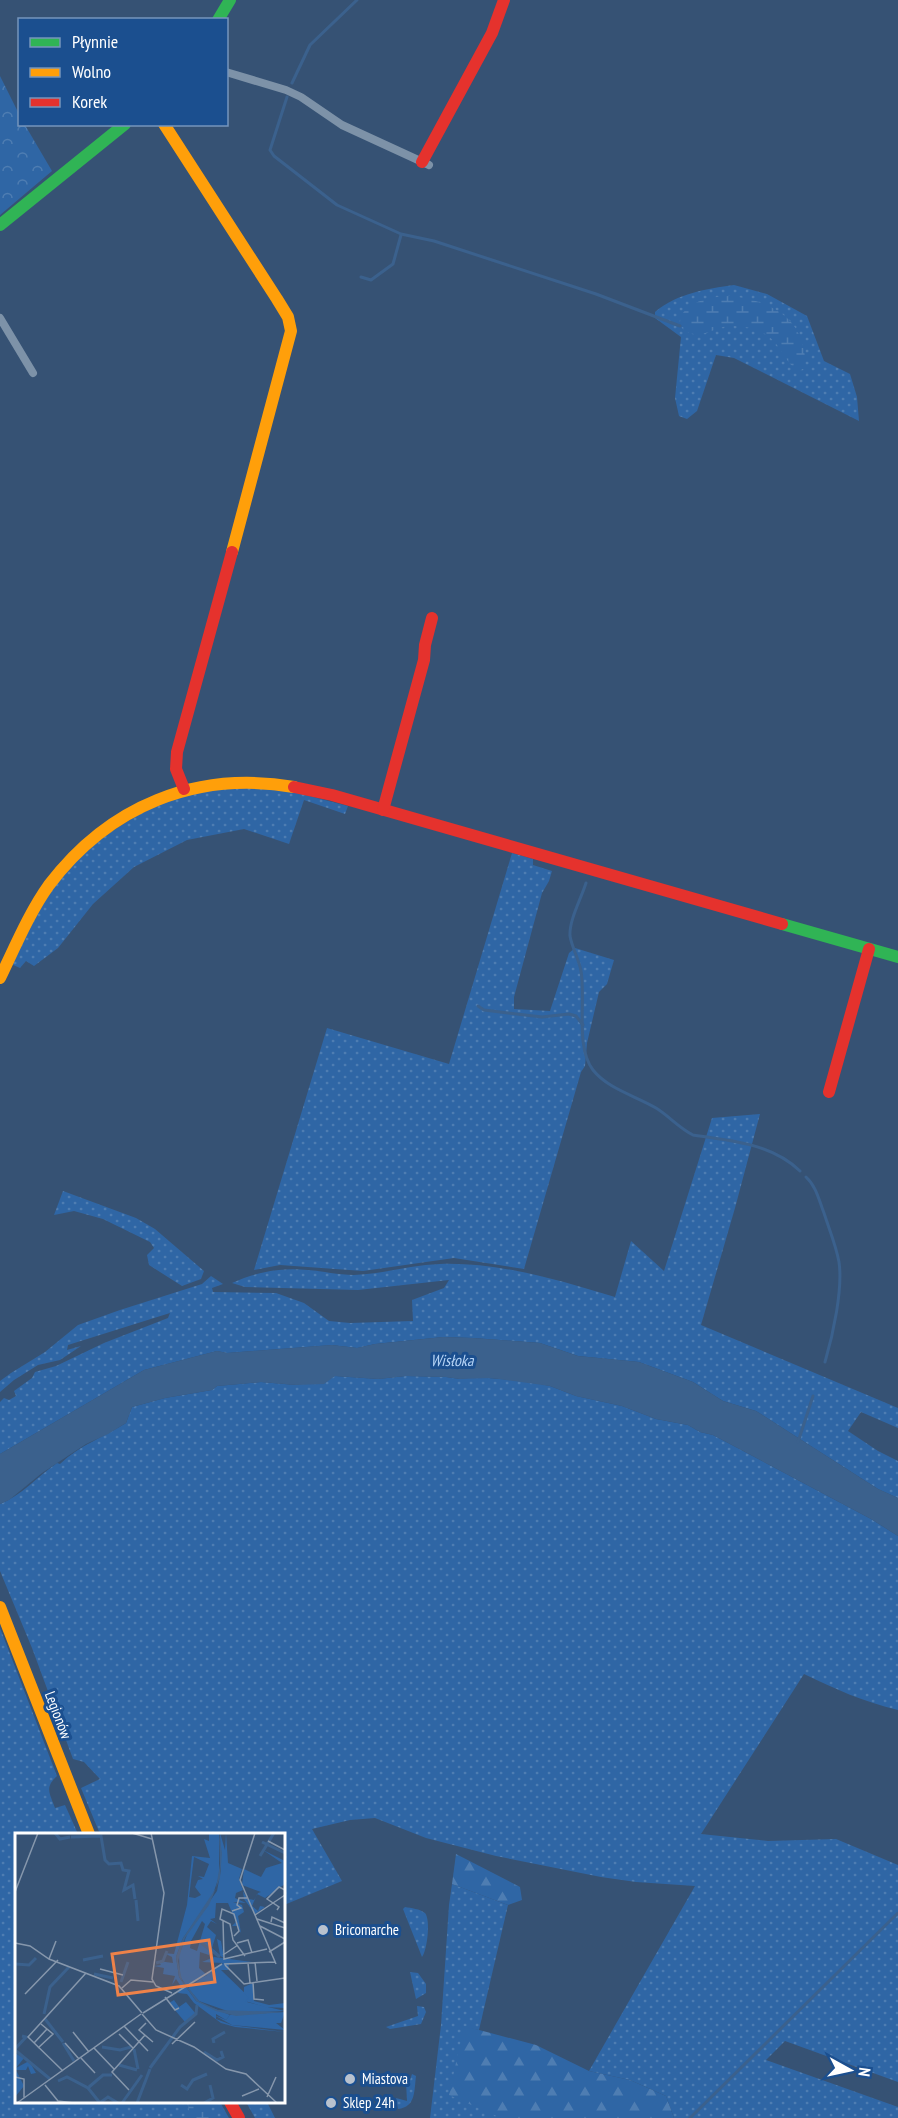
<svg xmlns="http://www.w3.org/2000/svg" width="898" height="2118" font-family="'PT Sans Narrow',sans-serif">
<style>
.grass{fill:url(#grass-dots)}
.forest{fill:url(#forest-firs)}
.wetland{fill:url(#wetland-marsh)}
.park{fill:url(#park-crowns)}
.water{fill:#3b618d}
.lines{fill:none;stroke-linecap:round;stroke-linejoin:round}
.stream{stroke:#3b618d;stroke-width:3}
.street{stroke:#7d92a8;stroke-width:8}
.fast{stroke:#30b455;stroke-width:12}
.slow{stroke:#ff9f0a;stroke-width:12}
.jam{stroke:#e5322d;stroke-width:12}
.poi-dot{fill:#b9c2ce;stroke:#1b4f8f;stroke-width:2}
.labels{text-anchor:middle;stroke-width:6;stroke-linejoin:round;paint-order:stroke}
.street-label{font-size:15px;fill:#fff;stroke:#1b4f8f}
.poi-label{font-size:15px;fill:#fff;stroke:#1b4f8f;text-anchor:start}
.water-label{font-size:16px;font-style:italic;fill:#b5d3f5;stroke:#1b4f8f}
.inset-river{fill:none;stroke:#3b618d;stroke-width:3}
.inset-road{fill:none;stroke:#8697ac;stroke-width:1.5}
.view{fill:#ee8249;fill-opacity:0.15;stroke:#ee8249;stroke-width:3}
.inset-edge{fill:none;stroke:#fff;stroke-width:3}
</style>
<defs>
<pattern id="grass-dots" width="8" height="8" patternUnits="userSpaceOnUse" patternTransform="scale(1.5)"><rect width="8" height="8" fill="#2f66a5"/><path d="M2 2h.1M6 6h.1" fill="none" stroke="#4e7db2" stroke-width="1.8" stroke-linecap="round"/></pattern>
<pattern id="forest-firs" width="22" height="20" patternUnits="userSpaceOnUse" patternTransform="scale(1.5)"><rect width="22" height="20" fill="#2f66a5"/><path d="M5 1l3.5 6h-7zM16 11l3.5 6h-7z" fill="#4e7db2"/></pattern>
<pattern id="wetland-marsh" width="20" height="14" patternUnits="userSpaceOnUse" patternTransform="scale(1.5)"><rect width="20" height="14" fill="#2f66a5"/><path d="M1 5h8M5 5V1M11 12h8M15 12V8" fill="none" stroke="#4e7db2"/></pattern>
<pattern id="park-crowns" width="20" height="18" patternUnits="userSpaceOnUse" patternTransform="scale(1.5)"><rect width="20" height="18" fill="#2f66a5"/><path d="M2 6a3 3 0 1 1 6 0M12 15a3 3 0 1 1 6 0" fill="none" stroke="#4e7db2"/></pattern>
</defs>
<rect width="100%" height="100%" fill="#365274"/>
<g class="grass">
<path d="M734 285 767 294 807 316 824 361 850 374 857 397 859 421 734 358 716 355 697 411 687 419 679 416 675 398 681 337 655 318V312C678 293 706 289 734 285Z"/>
<path d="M235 786 286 790 348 806 345 814 304 800 289 844 244 829 187 840 134 867 93 904 58 948 34 966 26 961 20 968 11 964C23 940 35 915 51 892 83 845 136 810 190 793 204 789 220 788 235 786Z"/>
<polygon points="512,853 533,859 533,865 552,871 549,881 542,893 514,997 514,1009 550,1011 569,953 575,948 614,960 607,984 599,992 587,1043 585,1066 581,1072 524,1269 454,1258 363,1271 280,1265 254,1270 327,1028 449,1064"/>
<path d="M760 1114 735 1208 701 1325 898 1408V1428L861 1412 848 1431 878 1451 898 1461V1498L878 1489 756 1411 723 1401 693 1382 639 1362 578 1356 540 1343 473 1338 443 1337 375 1344 357 1348 332 1345 227 1353 217 1351 144 1370 0 1454V1402L4 1398 9 1400 16 1396 14 1391 32 1378 35 1372 56 1366 104 1343 168 1318 170 1313 68 1345 67 1350 81 1346 60 1360 38 1365 14 1380 0 1392V1381L11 1373 45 1352 78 1325 120 1310 202 1284 211 1276 223 1284 212 1288 213 1292 276 1293 304 1303 329 1321 350 1323 413 1321 412 1300 444 1288 449 1280 358 1290 245 1287 232 1283C257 1272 281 1267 308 1270 323 1271 338 1275 354 1275 383 1274 411 1265 440 1264 499 1262 559 1280 615 1297L631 1241 664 1271 712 1118Z"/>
<polygon points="63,1191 136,1218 155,1229 204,1271 201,1279 182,1286 149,1265 147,1255 154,1248 150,1242 103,1219 74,1211 54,1215"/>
<path d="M335 1376 378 1379 406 1376 446 1377 460 1379 475 1377 525 1381 550 1386 576 1396 622 1406 656 1419 688 1425 700 1432 713 1435 871 1519 898 1536V1710C864 1702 835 1689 804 1674L701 1834 768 1841 836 1839 898 1865V2082L785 2041 766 2060 898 2107V2118H674L666 2096 630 2080 589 2071 695 1886 636 1882 601 1877 496 1856 426 1838 375 1818 350 1820 312 1829 342 1881 284 1905V1834H100L81 1788 100 1779 84 1762 73 1759 32 1648 0 1571V1504C21 1496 38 1476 57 1463L60 1464C80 1445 104 1437 126 1423L132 1407 165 1398 212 1390 217 1386 261 1382 296 1385Z"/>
<path d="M0 1628 57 1776C44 1788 50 1793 55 1808L65 1805 78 1834H16V2102H220L229 2118H0Z"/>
<polygon points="452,1884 508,1905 479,2030 464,2027 501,2118 430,2118 441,2025 449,1905"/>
<path d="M405 1907C411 1908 420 1909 425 1913 431 1920 427 1951 422 1957L403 1909Z"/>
<polygon points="410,1972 418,1973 426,1984 426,1993 416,1999"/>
<polygon points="417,2006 424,2007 426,2012 421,2024 390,2029 386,2027 418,2016"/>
<path d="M412 2074 416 2076C414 2091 416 2107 398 2109L396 2098 407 2101 406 2082 410 2080Z"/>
<polygon points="246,2102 267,2102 275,2118 255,2118"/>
</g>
<g class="forest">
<polygon points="456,1854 520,1887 522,1900 508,1905 452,1884"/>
<polygon points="464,2026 536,2045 589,2071 630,2080 666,2096 674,2118 501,2118 449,2095"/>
</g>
<g class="wetland">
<path d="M733 296C764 301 795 312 803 346 805 355 806 362 804 370L798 371C778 356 782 337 751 328 742 326 732 325 723 327 707 332 694 341 680 326 678 301 714 296 733 296Z"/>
<polygon points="187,2102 207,2102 216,2118 191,2118"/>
</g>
<polygon class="park" points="0,76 19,114 20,124 25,125 52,171 0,215"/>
<polygon class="water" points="443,1337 473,1338 540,1343 578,1356 639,1362 693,1382 723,1401 756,1411 878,1489 898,1498 898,1536 871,1519 713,1435 700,1432 688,1425 656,1419 622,1406 576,1396 550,1386 491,1378 460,1379 446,1377 406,1376 378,1379 335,1376 324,1384 296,1385 261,1382 217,1386 212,1390 165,1398 132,1407 126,1423 108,1434 86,1444 42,1473 9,1500 0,1504 0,1454 144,1370 217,1351 227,1353 332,1345 357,1348 375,1344"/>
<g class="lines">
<g class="stream">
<polyline points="292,83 310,45 357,0"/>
<polyline points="287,97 270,150 274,156 337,205 401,234 434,241 596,294 680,326"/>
<polyline points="361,277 371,280 393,264 401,235"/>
<path d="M586 883C581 899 569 920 570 936 572 948 579 959 581 971 586 1000 575 1047 593 1070 608 1089 636 1096 656 1108 669 1116 679 1128 693 1135 731 1141 771 1143 800 1171"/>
<polyline points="478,1006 484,1010 542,1017 569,1014 576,1016 583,1025"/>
<path d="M806 1177C816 1186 819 1200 824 1213 829 1229 836 1245 839 1262 843 1289 833 1335 825 1362"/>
<polyline points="798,1442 813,1396"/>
<polyline points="690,2118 898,1913"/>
</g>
<g class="street">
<polyline points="226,72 286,90 301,97 342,125 429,165"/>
<polyline points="0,318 33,373"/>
</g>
<g class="fast">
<polyline points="218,20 230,0"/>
<polyline points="0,225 125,124"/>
<polyline points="782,924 898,957"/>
</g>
<g class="slow">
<polyline points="164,124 277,299 288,317 291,331 232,552"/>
<path d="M0 978C15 947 29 913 49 885 109 806 196 770 294 787"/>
<polyline points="0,1607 89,1834"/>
</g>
<g class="jam">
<polyline points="422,162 492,33 504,0"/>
<polyline points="294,787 332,795 782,924"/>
<polyline points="184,789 176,769 177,752 232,552"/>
<polyline points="383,810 424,660 425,645 432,618"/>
<polyline points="829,1092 869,949"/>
<polyline points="230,2102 239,2118"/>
</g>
</g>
<g class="poi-dot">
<circle cx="323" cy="1930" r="6"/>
<circle cx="350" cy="2079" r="6"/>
<circle cx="331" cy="2103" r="6"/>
</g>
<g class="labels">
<g class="street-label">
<text transform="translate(58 1715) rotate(69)" y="5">Legionów</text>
</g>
<g class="poi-label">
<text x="335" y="1935">Bricomarche</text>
<text x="362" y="2084">Miastova</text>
<text x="343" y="2108">Sklep 24h</text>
</g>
<g class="water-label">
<text x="452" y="1366">Wisłoka</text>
</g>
</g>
<g transform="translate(15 1833)">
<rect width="270" height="270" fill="#365274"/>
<path d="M194 0H204V43L197 64 168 105 161 124 164 144 181 168 215 182 211 187 201 181V186L217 192 270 199 220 194 206 190 179 170 172 161 163 160 165 152 161 146 157 152 160 143 148 141 149 135 139 133 146 132 143 128 158 130 157 124 149 120 159 121 172 72 177 23 195 25 189 6 194 8ZM179 24 194 31 189 44 183 43 188 46 183 47 180 54 186 62 180 65 174 64ZM205 0 210 17 211 0 213 30 227 36 224 46 228 57 221 60 220 65 231 70 218 69 227 72 229 79 223 83 226 100 222 93H217L221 89 213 70H201L200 85 195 86 202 91 196 88 192 94 201 102 197 115 205 122 202 106 206 108 209 125 196 118 194 122 185 119 184 135 192 142 172 154 165 143 164 122 173 99 202 58 206 37ZM187 88 190 91 182 118 175 115 176 108ZM248 17 270 28V51L250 65 242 61 237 73 243 78 245 73 250 74 240 81 229 66 228 58 235 70 234 66 239 67 243 60 246 59 227 52 229 36 246 44 251 35 267 30ZM199 124 237 129 214 131 213 137H206L235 165 232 169 270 178 218 180 184 168 173 155 208 130 187 129ZM159 167 164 174 171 169 181 181 170 189 154 170Z" fill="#2f66a5" fill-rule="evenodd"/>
<path d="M270 179 266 190H261L270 197 217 192 199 182 211 187 215 182ZM0 220 9 225 1 235 14 228 21 240 16 241 13 233 11 237H1L9 253 0 264Z" fill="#2f66a5"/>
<path d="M238 150 239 168 254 172 270 170V175L250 174 230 168 234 165 229 160V154Z" fill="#2f66a5"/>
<path d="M204 0 207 20 205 45 194 72 170 105 163 128 167 147 184 168 202 177 270 179 221 183 201 178 181 168 164 144 161 124 168 105 201 55 205 31Z" fill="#3b618d"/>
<path class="inset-river" d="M40 0 45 6 55 4M56 4 86 3 90 27 94 31 106 30 108 37 114 38 109 57 118 52 120 66M247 9 270 20M245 23 259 0M121 67 123 88M185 109 205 124M68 127 88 123M141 130 148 128 152 118M0 131 14 132 21 125M79 141 98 145M106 149 113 129M29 181 35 154 54 134M30 186 48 209M48 210 59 228M199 210 198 206 210 199M87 214 105 217 116 214M0 216 11 204 7 203M119 216 123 236M0 217 35 246M189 219 202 227 208 224 206 218M104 232 122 237M135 235 165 194 181 181 182 172M43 248 52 244 73 255 85 270M166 252 172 256 178 247 192 241M74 254 88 242H97M86 269 93 264 103 270M107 270 127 242M122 270 135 236M189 270 198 265 195 252"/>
<path class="inset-road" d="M117 0 137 6M136 0 149 60 137 146 141 153 157 160M240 0 225 47 261 131M253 8 270 17M0 59 23 0M262 77 264 74 252 66 264 54 270 57M217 78 226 75 222 72 224 65H232M240 82 270 62M242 86 270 95M208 87 209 126 252 116M256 89 257 84 270 90M245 93 270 106M219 103 224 98 219 81 207 76 205 86 215 91 218 107 230 123M0 110 15 113 34 126 104 153 127 180M222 110 233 107 237 120M254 119 270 109M208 122 223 112M34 126 41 108M240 129 242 148M233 130 235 150M209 131 260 129M210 132 229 151 270 145M85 136 108 142M238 149 239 166 249 167M107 155 116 147 138 149M10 161 43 127M150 164 160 177 164 175M128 180 207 131M127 181 141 197 179 214 211 236 231 241 262 270M131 190 124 197 138 209M109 193 133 218M58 199 74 219M104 201 118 215M19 210 32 196M50 210 64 226M157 211 180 189M23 215 38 201 26 191M79 215 99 236M66 225 80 240M48 238 13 204 71 140M0 244 9 246V266M30 252 43 268 59 270M114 257 97 239 130 202M227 263 244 256M252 264 261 244M2 270 126 181"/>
<path class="view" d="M194 107 200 149 103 162 97 121Z"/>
<rect width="270" height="270" class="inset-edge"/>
</g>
<rect x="18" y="18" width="210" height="108" fill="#1b4f8f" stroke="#7695bc" stroke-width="1.5"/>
<rect x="30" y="38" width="30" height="9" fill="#30b455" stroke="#7695bc" stroke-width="1.5"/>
<text x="72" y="48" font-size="18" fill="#ffffff">Płynnie</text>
<rect x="30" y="68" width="30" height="9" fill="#ff9f0a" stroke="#7695bc" stroke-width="1.5"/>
<text x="72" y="78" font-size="18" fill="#ffffff">Wolno</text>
<rect x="30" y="98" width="30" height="9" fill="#e5322d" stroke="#7695bc" stroke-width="1.5"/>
<text x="72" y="108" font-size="18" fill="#ffffff">Korek</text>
<g transform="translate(850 2070) rotate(98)" stroke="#1b4f8f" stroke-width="4.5" paint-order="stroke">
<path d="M0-4.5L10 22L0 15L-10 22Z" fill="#ffffff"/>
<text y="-9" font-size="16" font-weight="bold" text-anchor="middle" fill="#ffffff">N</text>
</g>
</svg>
